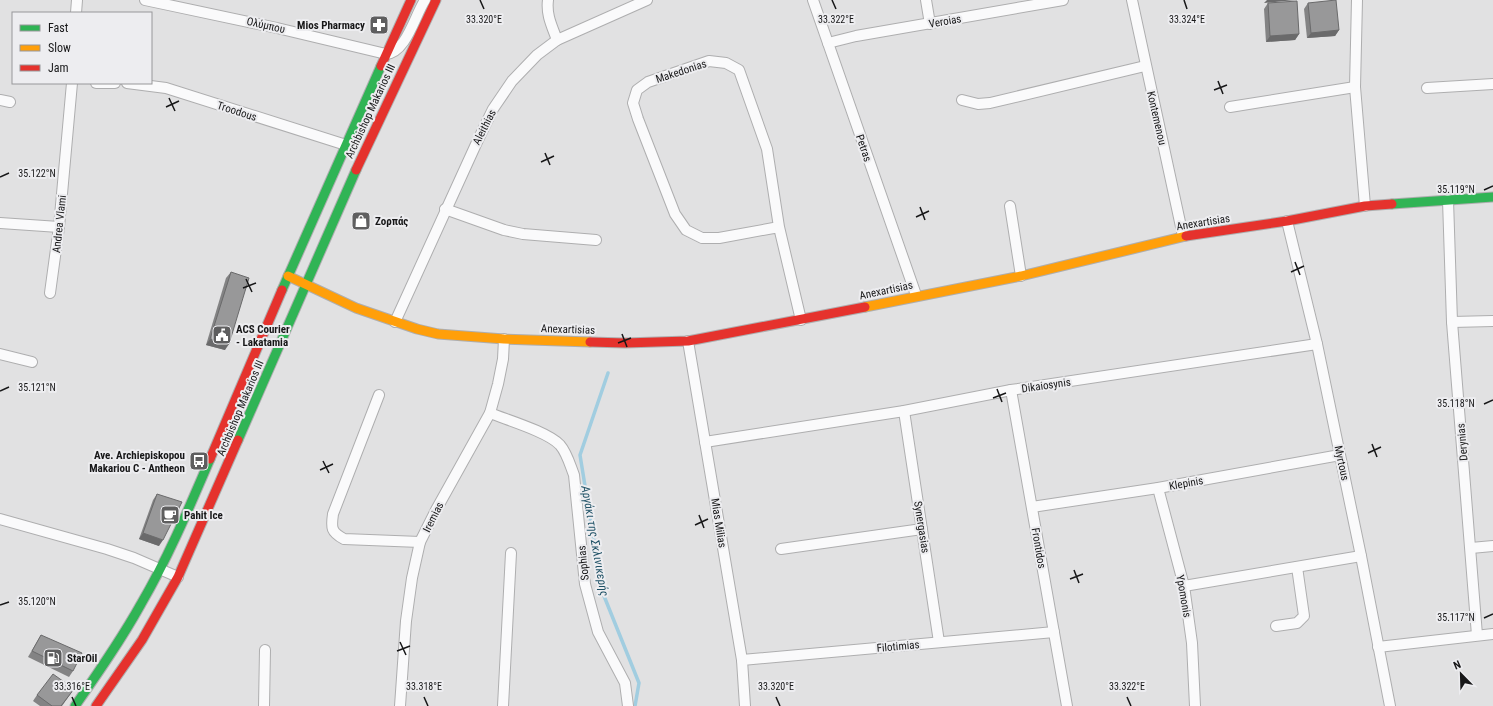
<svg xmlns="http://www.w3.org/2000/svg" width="1493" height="706" font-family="'Roboto Condensed',sans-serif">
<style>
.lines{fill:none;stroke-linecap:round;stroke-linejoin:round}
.stream{stroke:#a1cde0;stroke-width:3.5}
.street-casing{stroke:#aeaeaf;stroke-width:12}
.fast-casing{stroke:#aeaeaf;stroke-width:11}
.slow-casing{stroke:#aeaeaf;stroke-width:11}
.jam-casing{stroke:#aeaeaf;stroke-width:11}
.street{stroke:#fafafb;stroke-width:10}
.fast{stroke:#30b455;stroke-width:9}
.slow{stroke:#ff9f0a;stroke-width:9}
.jam{stroke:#e5322d;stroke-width:9}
.wall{fill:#838384}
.shaded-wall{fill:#6a6a6b}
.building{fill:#989899;stroke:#6a6a6b}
.ticks{fill:none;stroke:#171718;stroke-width:1.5}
.labels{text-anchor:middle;stroke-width:4;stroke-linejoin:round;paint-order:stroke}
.street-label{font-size:11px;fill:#171718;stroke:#ededf0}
.poi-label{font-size:11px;font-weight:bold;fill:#171718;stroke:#ededf0;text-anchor:start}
.water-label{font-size:12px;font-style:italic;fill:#1f5165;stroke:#ededf0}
.ticks-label{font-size:10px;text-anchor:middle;fill:#171718;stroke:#ededf0;stroke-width:4;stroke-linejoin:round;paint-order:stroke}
</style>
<rect width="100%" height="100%" fill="#e1e1e2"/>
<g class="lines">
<polyline class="stream" points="608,373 580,455 602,591 639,683 635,706"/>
<defs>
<g id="street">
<path d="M145 0 277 28 386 54C406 53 415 15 425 0"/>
<path d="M548 0C546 15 552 26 557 40"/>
<polyline points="813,0 916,295"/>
<polyline points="926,0 930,24"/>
<polyline points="1132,0 1183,236"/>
<polyline points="1357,0 1355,87 1365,206"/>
<polyline points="76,13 77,0"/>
<polyline points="828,43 856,36 1063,0"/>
<polyline points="96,83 115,83"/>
<polyline points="127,83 166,88 346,145"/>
<polyline points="1427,88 1493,84"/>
<polyline points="0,100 10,102"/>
<polyline points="962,100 978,104 990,103 1145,66"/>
<polyline points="1230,107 1355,87"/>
<polyline points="1448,200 1452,322 1477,635"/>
<polyline points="1010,206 1021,276"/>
<polyline points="445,209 504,230 523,234 596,240"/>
<polyline points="1287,221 1317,344 1361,556 1390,706"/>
<polyline points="0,223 59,227"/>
<polyline points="779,227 719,238 702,238 686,230 675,214 638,119 633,103 637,90 648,82 709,61 726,63 739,70 767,149 779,227 801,320"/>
<polyline points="50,293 59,227 72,83"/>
<polyline points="395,322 477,142 493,109 512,81 537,55 557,40 647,0"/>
<polyline points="1452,322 1493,321"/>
<polyline points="688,341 742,660 745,706"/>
<polyline points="0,354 32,362"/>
<polyline points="1011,390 1067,706"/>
<path d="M379 395 333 514C331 528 331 532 344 539L420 542"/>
<polyline points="904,411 939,642"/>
<path d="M490 413C507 420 548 432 560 445 567 453 570 465 574 475L585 584 598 632 625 683 628 706"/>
<polyline points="705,442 904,411 1011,390 1317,344"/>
<polyline points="1158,488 1184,586 1192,643 1195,706"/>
<polyline points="1032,507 1158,488 1340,455"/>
<polyline points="0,519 107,549 134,558 178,577"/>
<polyline points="1471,548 1493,546"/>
<polyline points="781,549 922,529"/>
<polyline points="1184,586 1361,556"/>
<polyline points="1276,626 1297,623 1304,616 1297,567"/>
<polyline points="1378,647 1493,634"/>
<polyline points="742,660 1054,632"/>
<polyline points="264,706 265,650"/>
<polyline points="400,706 406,621 412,578 420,542 436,510 490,413 498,384 503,359 504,339"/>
<polyline points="503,706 511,553"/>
</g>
<g id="fast">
<polyline points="1392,204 1493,197"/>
<polyline points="282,290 381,66"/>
<polyline points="238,440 356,170"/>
<path d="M75 706C98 673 121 640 141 604 168 558 189 508 210 459"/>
</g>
<g id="slow">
<polyline points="288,276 356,308 417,329 438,334 504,339 590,342"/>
<polyline points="865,307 1021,276 1186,236"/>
</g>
<g id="jam">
<polyline points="381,66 411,0"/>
<polyline points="356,170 436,0"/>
<polyline points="1186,236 1287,221 1365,206 1392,204"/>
<polyline points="590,342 625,343 688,341 865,307"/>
<polyline points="210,459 282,290"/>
<polyline points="96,706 142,640 178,577 238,440"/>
</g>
</defs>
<use href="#street" class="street-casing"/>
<use href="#fast" class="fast-casing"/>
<use href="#slow" class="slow-casing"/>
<use href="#jam" class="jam-casing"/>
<use href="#street" class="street"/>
<use href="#fast" class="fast"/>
<use href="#slow" class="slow"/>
<use href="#jam" class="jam"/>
</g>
<g class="wall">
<polygon points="1268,3 1299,34 1295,40 1266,42 1264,9"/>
<polygon points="1308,3 1339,30 1335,36 1307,38 1304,9"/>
<polygon points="231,272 225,350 206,345 226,278"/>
<polygon points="157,494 159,546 139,539 153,500"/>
<polygon points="41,635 73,671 69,677 28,657"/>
<polygon points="74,689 62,706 40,706 33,701 37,695"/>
</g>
<g class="shaded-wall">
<polygon points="1267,0 1295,0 1264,3"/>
<polygon points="1339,30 1335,36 1307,38 1311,33"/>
<polygon points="1299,34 1295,40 1266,42 1270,36"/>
<polygon points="210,339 229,344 225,350 206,345"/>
<polygon points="143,533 163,540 159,546 139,539"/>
</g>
<g class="building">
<polygon points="1336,0 1339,30 1311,33 1308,3"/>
<polygon points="1297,1 1299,34 1270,36 1268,3"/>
<polygon points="231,272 249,278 229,344 210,339"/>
<polygon points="157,494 182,502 163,540 143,533"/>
<polygon points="41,635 82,653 73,671 32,651"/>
<polygon points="53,674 74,689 61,706 52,706 37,695"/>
</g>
<path class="ticks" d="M480 0 484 9M832 0 836 9M1184 0 1187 9M1218 81 1223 94M1214 90 1227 85M169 98 175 111M166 107 179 101M545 153 550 165M541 162 554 156M0 177 9 173M1484 190 1493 186M920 207 925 220M916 217 929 211M1295 262 1300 275M1291 272 1304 266M246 279 252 292M243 288 256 283M622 334 627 347M618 343 631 338M997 389 1002 402M0 391 9 387M993 398 1006 393M1484 404 1493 400M1372 444 1377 457M1368 453 1381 447M323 461 329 473M320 470 333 464M699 515 704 528M695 525 708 519M1074 570 1079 583M1070 579 1083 574M0 605 9 602M1484 618 1493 614M400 642 406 655M397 651 410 646M72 697 76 706M424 697 428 706M776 697 780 706M1127 697 1131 706"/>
<defs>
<symbol id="pharmacy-square" viewBox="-11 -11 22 22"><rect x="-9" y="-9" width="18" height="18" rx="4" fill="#5e5e5f" stroke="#ededf0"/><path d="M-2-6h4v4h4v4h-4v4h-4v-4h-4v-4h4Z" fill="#fff"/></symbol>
<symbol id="shop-square" viewBox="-11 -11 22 22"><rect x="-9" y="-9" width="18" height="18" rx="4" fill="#5e5e5f" stroke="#ededf0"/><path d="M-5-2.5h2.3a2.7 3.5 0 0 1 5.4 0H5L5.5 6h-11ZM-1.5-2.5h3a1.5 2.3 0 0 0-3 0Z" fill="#fff"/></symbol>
<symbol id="civic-square" viewBox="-11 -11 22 22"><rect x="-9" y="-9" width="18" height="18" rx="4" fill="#5e5e5f" stroke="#ededf0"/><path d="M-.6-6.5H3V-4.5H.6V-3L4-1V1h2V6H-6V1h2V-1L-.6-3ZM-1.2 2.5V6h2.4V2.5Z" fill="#fff"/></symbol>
<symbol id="bus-square" viewBox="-11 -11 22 22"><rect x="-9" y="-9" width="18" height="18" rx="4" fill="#5e5e5f" stroke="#ededf0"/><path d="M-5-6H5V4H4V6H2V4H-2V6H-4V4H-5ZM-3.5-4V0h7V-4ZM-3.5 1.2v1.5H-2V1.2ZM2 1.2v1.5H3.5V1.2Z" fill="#fff"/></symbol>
<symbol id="cafe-square" viewBox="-11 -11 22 22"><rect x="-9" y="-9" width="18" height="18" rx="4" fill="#5e5e5f" stroke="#ededf0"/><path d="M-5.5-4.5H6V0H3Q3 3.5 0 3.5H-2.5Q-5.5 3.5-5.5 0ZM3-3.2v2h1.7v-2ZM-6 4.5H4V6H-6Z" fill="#fff"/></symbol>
<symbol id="fuel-square" viewBox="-11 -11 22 22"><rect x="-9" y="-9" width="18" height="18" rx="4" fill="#5e5e5f" stroke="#ededf0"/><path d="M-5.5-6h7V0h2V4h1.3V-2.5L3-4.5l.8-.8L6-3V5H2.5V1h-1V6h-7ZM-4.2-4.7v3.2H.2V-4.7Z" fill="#fff"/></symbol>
</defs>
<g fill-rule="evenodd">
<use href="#pharmacy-square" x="368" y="14" width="22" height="22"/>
<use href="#shop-square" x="350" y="210" width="22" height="22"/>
<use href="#civic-square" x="211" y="324" width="22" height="22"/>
<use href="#bus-square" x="188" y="450" width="22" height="22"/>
<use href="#cafe-square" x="159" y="504" width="22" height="22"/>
<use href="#fuel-square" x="42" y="647" width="22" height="22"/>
</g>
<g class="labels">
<g class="street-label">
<text transform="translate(945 21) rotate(-10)" y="4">Veroias</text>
<text transform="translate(266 25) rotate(13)" y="4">Ολύμπου</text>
<text transform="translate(681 71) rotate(-18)" y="4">Makedonias</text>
<text transform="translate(237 111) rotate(18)" y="4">Troodous</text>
<text transform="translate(370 111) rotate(-65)" y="4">Archbishop Makarios III</text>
<text transform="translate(1157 118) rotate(77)" y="4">Kontemenou</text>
<text transform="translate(484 127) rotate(-63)" y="4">Aleithias</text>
<text transform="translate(864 148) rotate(71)" y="4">Petras</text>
<text transform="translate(1203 222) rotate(-9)" y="4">Anexartisias</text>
<text transform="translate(59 224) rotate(-84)" y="4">Andrea Vlami</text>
<text transform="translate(886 290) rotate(-12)" y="4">Anexartisias</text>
<text transform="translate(568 329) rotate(2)" y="4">Anexartisias</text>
<text transform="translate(1046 385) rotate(-8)" y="4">Dikaiosynis</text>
<text transform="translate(240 408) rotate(-67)" y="4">Archbishop Makarios III</text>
<text transform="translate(1462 442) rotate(-95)" y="4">Derynias</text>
<text transform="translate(1342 463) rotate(78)" y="4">Myrtous</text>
<text transform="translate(1186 483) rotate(-10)" y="4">Klepinis</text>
<text transform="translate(433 517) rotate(-63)" y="4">Iremias</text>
<text transform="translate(719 523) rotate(81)" y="4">Mias Milias</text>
<text transform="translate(922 527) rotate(81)" y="4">Synergasias</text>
<text transform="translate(1039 548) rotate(80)" y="4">Frontidos</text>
<text transform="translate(583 563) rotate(-96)" y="4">Sophias</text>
<text transform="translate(1184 596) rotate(80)" y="4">Ypomonis</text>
<text transform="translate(898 646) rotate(-5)" y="4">Filotimias</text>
</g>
<g class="poi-label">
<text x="365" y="29" text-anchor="end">Mios Pharmacy</text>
<text x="375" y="225">Ζορπάς</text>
<text x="236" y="333">ACS Courier<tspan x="236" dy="13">- Lakatamia</tspan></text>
<text x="185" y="459" text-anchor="end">Ave. Archiepiskopou<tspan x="185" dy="13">Makariou C - Antheon</tspan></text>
<text x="184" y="519">Pahit Ice</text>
<text x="67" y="662">StarOil</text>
</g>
<g class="water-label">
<text transform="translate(595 541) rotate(80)" y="4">Αργάκι της Σκλινικερής</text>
</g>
</g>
<g class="ticks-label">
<text x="484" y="23">33.320°E</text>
<text x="836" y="23">33.322°E</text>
<text x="1187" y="23">33.324°E</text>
<text x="37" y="177">35.122°N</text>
<text x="1456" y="193">35.119°N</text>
<text x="37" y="391">35.121°N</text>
<text x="1456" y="407">35.118°N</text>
<text x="37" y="605">35.120°N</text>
<text x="1456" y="621">35.117°N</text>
<text x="72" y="690">33.316°E</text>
<text x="424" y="690">33.318°E</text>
<text x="776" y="690">33.320°E</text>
<text x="1127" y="690">33.322°E</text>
</g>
<rect x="12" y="12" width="140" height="72" fill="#ededf0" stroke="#97979a"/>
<rect x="20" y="25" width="20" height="6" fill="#30b455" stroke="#97979a"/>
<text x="48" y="32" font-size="12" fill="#171718">Fast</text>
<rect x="20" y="45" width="20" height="6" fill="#ff9f0a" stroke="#97979a"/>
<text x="48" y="52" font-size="12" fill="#171718">Slow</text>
<rect x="20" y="65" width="20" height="6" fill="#e5322d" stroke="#97979a"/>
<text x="48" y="72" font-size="12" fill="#171718">Jam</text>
<g transform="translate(1461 674) rotate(337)" stroke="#ededf0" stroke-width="3" paint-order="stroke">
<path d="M0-3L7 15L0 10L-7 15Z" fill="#171718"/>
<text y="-6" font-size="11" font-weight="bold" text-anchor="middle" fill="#171718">N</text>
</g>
</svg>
